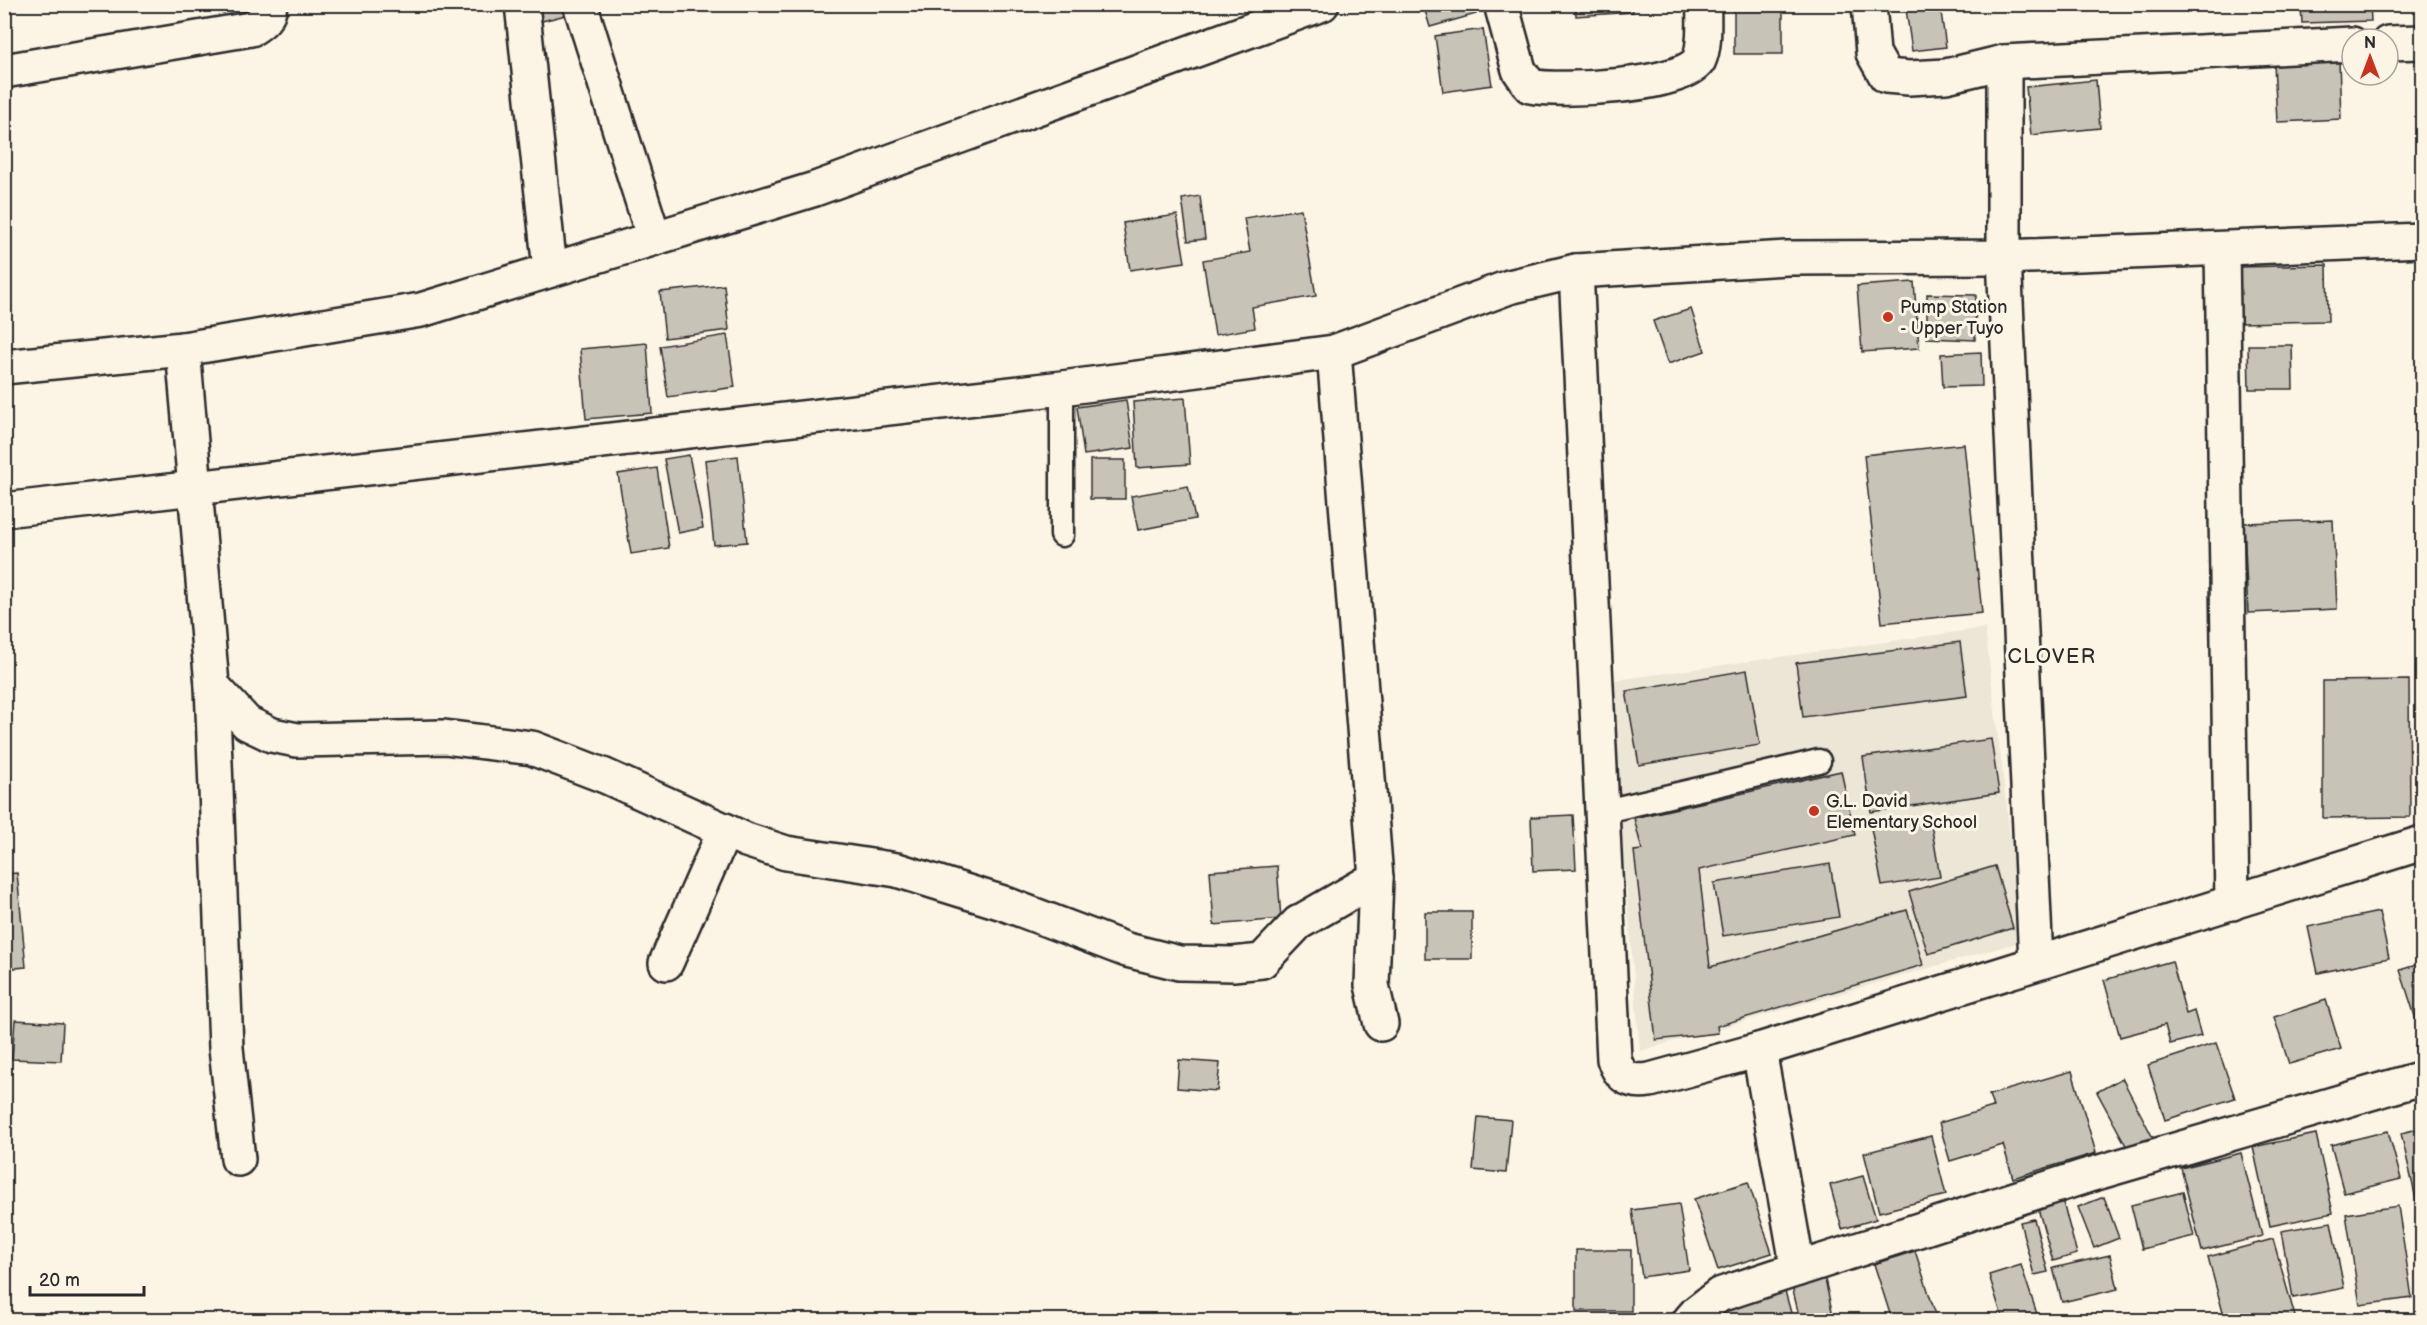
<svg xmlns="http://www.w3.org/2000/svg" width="2427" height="1325" font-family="'Balsamiq Sans',sans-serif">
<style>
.built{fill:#ece6d7}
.building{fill:#c8c3b7;stroke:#2b2b2b;stroke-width:1.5}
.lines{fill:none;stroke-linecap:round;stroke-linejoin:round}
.lane-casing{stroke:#2b2b2b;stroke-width:27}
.street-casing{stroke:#2b2b2b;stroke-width:38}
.secondary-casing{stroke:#2b2b2b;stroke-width:38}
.lane{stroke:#fcf5e5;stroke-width:22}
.street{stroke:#fcf5e5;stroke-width:33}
.secondary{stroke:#fcf5e5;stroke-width:33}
.poi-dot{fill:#c8321e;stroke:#fcf5e5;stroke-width:2}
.labels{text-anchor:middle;stroke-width:6;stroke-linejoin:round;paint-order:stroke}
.poi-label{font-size:18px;fill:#2b2b2b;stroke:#fcf5e5;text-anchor:start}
.neighbourhood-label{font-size:20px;letter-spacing:1.5px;fill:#2b2b2b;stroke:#fcf5e5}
</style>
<rect width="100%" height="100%" fill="#fcf5e5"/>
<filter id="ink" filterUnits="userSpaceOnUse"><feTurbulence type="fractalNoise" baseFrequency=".0167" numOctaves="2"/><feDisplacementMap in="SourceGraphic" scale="12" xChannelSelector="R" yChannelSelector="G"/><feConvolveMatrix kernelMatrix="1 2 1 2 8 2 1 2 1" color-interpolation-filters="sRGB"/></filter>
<g filter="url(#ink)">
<polygon class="built" points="1985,628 2023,941 1640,1051 1609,681"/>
<g class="building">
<polygon points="533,4 567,4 570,14 538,22"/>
<polygon points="1423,4 1473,4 1476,14 1430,27"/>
<polygon points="1575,4 1632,4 1633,12 1576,16"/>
<rect x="1734" y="4" width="49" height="50"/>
<polygon points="2301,4 2370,4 2371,21 2302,23"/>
<polygon points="1940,5 1946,47 1912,51 1906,9"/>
<polygon points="1483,29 1492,85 1443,92 1435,36"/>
<polygon points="2339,60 2341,119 2277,122 2274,63"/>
<polygon points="2096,80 2100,128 2031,135 2026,87"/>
<polygon points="1200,196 1205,239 1188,241 1182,199"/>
<polygon points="1301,209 1316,296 1252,307 1255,328 1215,335 1203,260 1250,252 1244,218"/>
<polygon points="1177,215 1185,262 1130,270 1123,223"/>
<polygon points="2327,265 2328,321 2240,323 2239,267"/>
<polygon points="1914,282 1919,348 1862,352 1857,286"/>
<polygon points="724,285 729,330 665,338 660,292"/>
<polygon points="1927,294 1976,295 1975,340 1927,338"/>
<polygon points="1691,309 1705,351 1668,364 1653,321"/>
<polygon points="727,335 735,387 668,397 660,346"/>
<polygon points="647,343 652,413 586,419 580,349"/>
<polygon points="2248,345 2292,345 2293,389 2249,389"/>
<polygon points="1981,352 1982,386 1943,387 1941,354"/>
<polygon points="1185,398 1190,464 1137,468 1133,402"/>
<polygon points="1126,400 1133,448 1084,455 1077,407"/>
<polygon points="1964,444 1982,613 1882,623 1864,455"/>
<polygon points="689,455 703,528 678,533 664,459"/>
<polygon points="738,456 747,542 714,545 705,460"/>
<rect x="1090" y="460" width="35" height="39"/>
<polygon points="657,468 669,548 631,554 618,474"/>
<polygon points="1188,486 1195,519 1138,530 1131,496"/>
<polygon points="2333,520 2337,609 2248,613 2244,523"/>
<polygon points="1960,642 1967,696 1803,717 1796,663"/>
<polygon points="1747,670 1760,745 1639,765 1626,691"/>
<polygon points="2409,680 2410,817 2323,818 2323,681"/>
<polygon points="1991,739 1999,793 1871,812 1863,757"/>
<polygon points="1841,771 1855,835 1699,870 1710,967 1907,910 1923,965 1717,1026 1718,1033 1656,1040 1634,851 1642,850 1634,818"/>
<polygon points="1573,815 1576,869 1533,871 1531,817"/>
<polygon points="1930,818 1940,877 1882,886 1871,828"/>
<polygon points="1830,864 1839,917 1723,936 1714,883"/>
<polygon points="1277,866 1281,919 1214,925 1210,871"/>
<polygon points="1995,866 2013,928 1928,954 1909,892"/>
<polygon points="17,873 26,967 4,969 4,874"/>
<rect x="1425" y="912" width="47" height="47"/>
<polygon points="2379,912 2389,958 2318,973 2308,927"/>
<polygon points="2172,961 2186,1014 2194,1011 2201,1036 2170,1044 2165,1025 2120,1037 2104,980"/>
<polygon points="2422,963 2422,1038 2400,970"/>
<polygon points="2326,1000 2341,1049 2289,1064 2274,1017"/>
<polygon points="15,1020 63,1023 61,1061 12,1059"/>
<polygon points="2216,1043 2235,1098 2165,1120 2148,1065"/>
<polygon points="1179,1060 1220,1063 1217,1091 1177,1088"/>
<polygon points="2072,1071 2096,1153 2013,1178 2003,1145 1950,1161 1939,1123 1993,1107 1989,1095"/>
<polygon points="2122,1078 2153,1138 2129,1151 2097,1092"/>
<polygon points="1478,1117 1511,1120 1506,1173 1473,1170"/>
<polygon points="2422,1128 2422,1207 2418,1208 2401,1133"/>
<polygon points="2388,1131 2401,1179 2344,1193 2331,1145"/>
<polygon points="2316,1134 2333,1213 2270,1226 2253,1147"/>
<polygon points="1931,1136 1946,1195 1879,1212 1864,1153"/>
<polygon points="2241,1153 2262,1236 2202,1251 2181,1168"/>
<polygon points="1863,1176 1876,1219 1842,1229 1830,1185"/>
<polygon points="1748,1182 1772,1253 1718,1270 1694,1199"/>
<polygon points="2183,1192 2194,1236 2142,1249 2131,1205"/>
<polygon points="2104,1197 2119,1238 2094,1248 2078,1207"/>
<polygon points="2062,1199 2077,1254 2053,1261 2037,1205"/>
<polygon points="1679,1204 1689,1270 1642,1277 1632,1210"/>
<polygon points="2398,1206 2412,1298 2360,1305 2346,1214"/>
<polygon points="2034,1219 2048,1272 2034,1275 2020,1222"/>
<polygon points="2331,1222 2344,1288 2293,1298 2281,1231"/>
<polygon points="2273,1239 2296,1320 2225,1320 2208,1257"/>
<rect x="1576" y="1250" width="55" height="61"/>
<polygon points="1915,1251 1936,1315 1918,1320 1892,1320 1874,1264"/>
<polygon points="2110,1255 2118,1289 2062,1302 2053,1268"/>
<polygon points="2021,1265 2037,1314 2015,1320 2003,1320 1989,1275"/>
<polygon points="1824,1275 1834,1320 1800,1320 1791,1282"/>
<polygon points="1783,1284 1793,1320 1724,1320 1719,1302"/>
</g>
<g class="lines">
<defs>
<g id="lane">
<polyline points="1062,535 1062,388"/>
<polyline points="1601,812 1819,761"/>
</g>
<g id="street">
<polyline points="522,4 550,270"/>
<polyline points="580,4 654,238"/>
<path d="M1501 4 1519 70 1530 86C1557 92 1685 87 1699 60 1706 44 1703 21 1704 4"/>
<polyline points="1869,4 1873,53 1886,76 1909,78 1946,76 2004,62 2352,44"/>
<polyline points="2388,43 2422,42"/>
<polyline points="2004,62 2004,257 2036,962"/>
<path d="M4 71 251 29C261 23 269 17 270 4"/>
<polyline points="2222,250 2232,903"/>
<path d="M1576 271 1614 1059C1620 1078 1630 1083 1650 1080L1759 1050 2422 843"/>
<polyline points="183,349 212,685 226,1048 238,1159"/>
<polyline points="1334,352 1376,878 1372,985 1381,1024"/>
<polyline points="4,510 1062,388 1334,352 1509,287 1576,271 1787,258 2004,257 2422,240"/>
<polyline points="212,685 247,723 272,735 297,740 444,737 532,748 605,776 746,840 786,853 897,870 1003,903 1127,950 1179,963 1233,964 1262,961 1298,923 1376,878"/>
<polyline points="666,963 725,830"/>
<polyline points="1759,1050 1798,1269"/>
<polyline points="1690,1320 1697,1312 1719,1295 1798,1269 2086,1176 2422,1078"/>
</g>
<polyline id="secondary" points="4,367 183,349 421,310 815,189 1322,4"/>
</defs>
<use href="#lane" class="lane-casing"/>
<use href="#street" class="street-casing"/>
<use href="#secondary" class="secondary-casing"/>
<use href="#lane" class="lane"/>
<use href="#street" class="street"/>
<use href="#secondary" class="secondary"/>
</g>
</g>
<g class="poi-dot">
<circle cx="1888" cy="317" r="6"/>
<circle cx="1814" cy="811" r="6"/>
</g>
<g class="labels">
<g class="poi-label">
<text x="1900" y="313">Pump Station<tspan x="1900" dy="21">- Upper Tuyo</tspan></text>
<text x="1826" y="807">G.L. David<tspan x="1826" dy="21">Elementary School</tspan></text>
</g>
<g class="neighbourhood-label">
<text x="2052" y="663">CLOVER</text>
</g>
</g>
<rect width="2427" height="1325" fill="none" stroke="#fcf5e5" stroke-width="24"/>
<rect x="12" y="12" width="2403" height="1301" fill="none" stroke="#2b2b2b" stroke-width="2" filter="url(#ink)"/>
<g transform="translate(2370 57)"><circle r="28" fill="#fcf5e5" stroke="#a8a49b" stroke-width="1.5"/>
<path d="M0-4.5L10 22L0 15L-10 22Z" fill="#c8321e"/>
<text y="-9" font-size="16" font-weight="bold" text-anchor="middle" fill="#2b2b2b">N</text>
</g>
<path d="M30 1286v9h114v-9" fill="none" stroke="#2b2b2b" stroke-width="3"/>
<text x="39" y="1286" font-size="18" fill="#2b2b2b" stroke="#fcf5e5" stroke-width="4.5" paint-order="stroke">20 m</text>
</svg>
